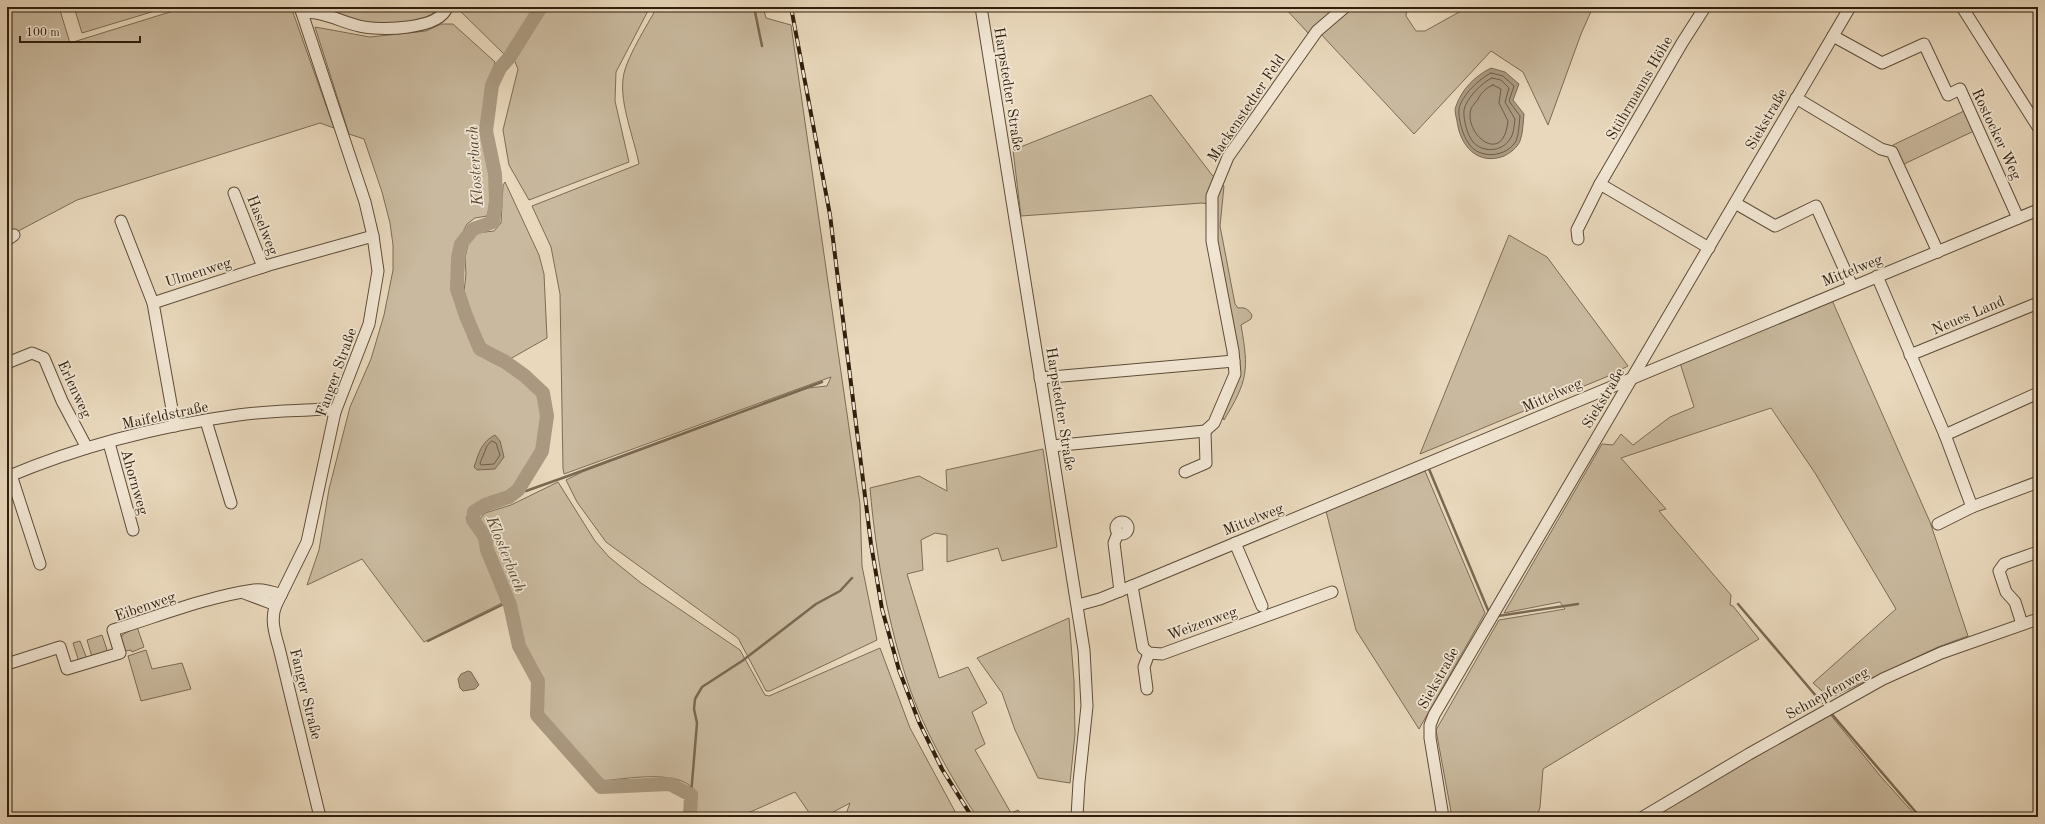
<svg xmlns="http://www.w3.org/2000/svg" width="2045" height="824" font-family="'Old Standard TT',serif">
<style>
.green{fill:#c9b99e;stroke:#7c6c56}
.water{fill:#aa9980;stroke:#796852}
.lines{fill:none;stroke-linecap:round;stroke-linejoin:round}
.shore{stroke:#6c5c46;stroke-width:1}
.stream{stroke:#796852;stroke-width:2.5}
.river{stroke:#aa9980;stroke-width:14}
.minor-casing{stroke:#5e4d39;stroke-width:13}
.minor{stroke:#f1e6d3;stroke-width:11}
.rail-casing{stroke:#2f1f0d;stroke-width:4}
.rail{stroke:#f1e6d3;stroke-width:2.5;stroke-dasharray:8;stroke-linecap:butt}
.labels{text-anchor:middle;stroke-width:3.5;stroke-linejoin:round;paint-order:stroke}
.street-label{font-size:15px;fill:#2f1f0d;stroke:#f1e6d3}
.water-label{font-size:16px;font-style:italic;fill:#5a4a35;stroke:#f1e6d3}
</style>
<rect width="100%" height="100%" fill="#e9d8bc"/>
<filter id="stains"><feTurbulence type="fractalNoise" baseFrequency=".005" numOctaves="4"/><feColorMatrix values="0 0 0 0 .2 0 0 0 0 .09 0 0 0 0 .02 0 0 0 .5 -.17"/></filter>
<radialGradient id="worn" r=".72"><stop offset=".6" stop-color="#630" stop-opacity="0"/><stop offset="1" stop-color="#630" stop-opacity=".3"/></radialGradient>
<g class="green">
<polygon points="7,7 59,7 70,43 186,7 291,7 334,128 320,123 77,200 7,237"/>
<polygon points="74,7 168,7 82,33"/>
<polygon points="309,7 442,7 429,20 371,25 310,9"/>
<polygon points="456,7 538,7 506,56"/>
<polygon points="544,7 650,7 616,72 615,101 629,162 529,200 509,165 503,130 518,69 513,57"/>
<path d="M657 7H763L766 18 791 25 860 504 862 566 877 640 770 691H766L738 638 606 542 577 502 566 480 582 472 808 388 827 386 831 377 564 474 563 469 560 294 551 247 532 206 639 164C634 138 620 105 623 79 625 59 647 26 657 7Z"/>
<polygon points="1284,7 1341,7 1309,34"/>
<polygon points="1348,7 1407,7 1406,16 1416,31 1425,31 1461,11 1459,7 1593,7 1581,34 1548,125 1523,72 1491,51 1414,134 1319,32"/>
<path d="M441 24H453L495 62C488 90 480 120 484 149 485 157 488 163 490 170 492 185 491 202 487 216L475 218 467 224 455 247 453 256 455 272 452 285 455 295 479 353C487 362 499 365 510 371 522 377 532 386 540 396 547 406 543 443 538 453 531 467 520 485 507 494 491 505 477 499 466 518L479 539 502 603 424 642 362 559 307 585 319 550 329 489 350 407 371 359 384 315 393 270V245L390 223 382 192 364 139 349 134 315 27 370 37 426 31Z"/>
<path d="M1151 95 1212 175 1224 186 1220 226 1235 304 1238 308C1245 307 1248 309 1252 315L1251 319 1241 325C1249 371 1248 380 1224 420L1221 413 1237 376 1220 274 1213 205 1202 203 1021 216 1013 150Z"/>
<polygon points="1966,110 1976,130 1902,165 1893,145"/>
<polygon points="505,182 539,255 544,274 547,338 510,359 485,344 472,317 464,292 466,274 465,258 468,244 476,233 494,231 501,223 503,185"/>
<polygon points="1509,235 1547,257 1628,366 1606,377 1420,454"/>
<polygon points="1831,298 1930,522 1968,636 1938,647 1830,698 1813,683 1896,609 1815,473 1771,408 1621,458 1666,509 1659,511 1731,595 1730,605 1733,606 1759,639 1543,769 1540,807 1537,817 1452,817 1436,730 1499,620 1565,609 1560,602 1504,613 1602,444 1613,445 1621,434 1633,445 1670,417 1694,407 1680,363"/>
<path d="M1043 449 1057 547 1002 561 998 548 947 562V535L935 533 921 540 923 570 907 574 939 678 968 667 987 703 972 712 985 744 975 750 1011 813 1018 810 1025 817H977C954 782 932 744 916 705 890 639 876 558 870 488L919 476 947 491 946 470Z"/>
<polygon points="1425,471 1485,613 1419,729 1356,630 1326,511"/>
<path d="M558 482 595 541 609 557 641 583 740 650 765 695 769 696 880 648 910 728 958 817H842L846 814 850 803 824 817H812L795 792 739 817H695C696 811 697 794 693 789 678 769 624 779 602 781L539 713 541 681 522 643 514 606 479 520 485 513 511 505Z"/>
<polygon points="1069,618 1074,681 1075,734 1070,783 1038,778 1015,730 1002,693 977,658"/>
<polygon points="137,627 144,647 132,652 131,650 125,651 121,640 122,635"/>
<polygon points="102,635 108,653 92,657 87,640"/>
<polygon points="80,641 87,659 79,662 73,643"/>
<polygon points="146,650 152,669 182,663 191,689 141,701 128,656"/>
<polygon points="1829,713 1882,778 1917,817 1657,817 1652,814"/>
</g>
<g class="water">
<path d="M1491 68 1505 72 1519 84 1513 100 1524 114C1523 123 1523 133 1520 141 1517 148 1510 153 1504 156 1478 166 1460 146 1457 121 1456 116 1454 110 1456 106 1462 89 1475 76 1491 68Z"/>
<path d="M495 435 500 441 504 457 495 469 477 470 474 467C479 453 481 442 495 435Z"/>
<polygon points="468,671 471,672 479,685 475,689 463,691 460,688 458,679 461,674"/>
</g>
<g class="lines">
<g class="shore">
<path d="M1491 73 1503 76 1514 86 1509 101 1520 116C1519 124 1519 134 1516 141 1507 157 1480 160 1469 144 1463 136 1458 119 1459 109 1461 96 1480 78 1491 73Z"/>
<path d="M1492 78 1501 80 1509 88 1505 102 1515 119C1514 125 1514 134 1510 139 1502 152 1483 153 1473 142 1467 135 1463 118 1464 110 1466 99 1482 82 1492 78Z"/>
<path d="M1493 85 1501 89 1499 103 1508 121C1503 168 1463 133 1471 109 1472 106 1476 102 1478 99 1481 93 1487 87 1493 85Z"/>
<polygon points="492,441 496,443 500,455 494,464 481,465 480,463 487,446"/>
</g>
<g class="stream">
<polyline points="754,7 762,46"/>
<polyline points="1429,469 1488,610"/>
<polyline points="518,490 526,491 568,476 822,382"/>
<polyline points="1738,604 1822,703"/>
<polyline points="1498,616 1578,604"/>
<polyline points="428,641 508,602"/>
<polyline points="1830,712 1920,817"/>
<polyline points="691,795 697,723 694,709 695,699 702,687 742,661 816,604 840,591 852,578"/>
</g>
<polyline class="river" points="541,7 509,58 500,68 492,85 486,131 495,174 496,201 493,222 473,229 461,244 458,258 457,289 466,316 480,349 504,361 525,376 543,393 547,416 542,451 518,490 509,497 485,505 474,512 473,520 485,537 487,550 510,605 519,646 538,681 537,715 601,787 670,784 691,795 690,817"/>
<defs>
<g id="minor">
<path d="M300 7 365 202 373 236 378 271 369 324 335 412 307 542 276 605C270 619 275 634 279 648L320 817"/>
<polyline points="981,7 1084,650 1087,706 1079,782 1077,817"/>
<polyline points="1705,7 1682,43 1600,184 1709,248"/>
<polyline points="1962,7 2038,127"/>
<path d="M302 13C321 10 341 22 359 26 379 31 440 30 447 7"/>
<polyline points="1833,36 1882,63 1924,44 1948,95 1960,89 2018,218"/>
<polyline points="1796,98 1881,149 1892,152 1938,252"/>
<polyline points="234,193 263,267"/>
<polyline points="1735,203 1775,226 1816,206 1852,286"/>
<polyline points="121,221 153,303"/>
<polyline points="1578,239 1577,230 1600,184"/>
<polyline points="7,240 14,235"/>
<polyline points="1877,276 1945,435 1972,507"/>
<polyline points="1910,355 2038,303"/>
<polyline points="7,363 32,353 44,358 62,401 87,448"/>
<polyline points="1040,378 1234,361"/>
<polyline points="206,421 231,503"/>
<polyline points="175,426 153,303 269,265 373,236"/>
<polyline points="1945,435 2038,393"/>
<polyline points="109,443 133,530"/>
<polyline points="1052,446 1205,431 1214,423 1235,374 1233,351 1212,241 1212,196 1228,157 1317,31 1345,7"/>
<polyline points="1185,472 1206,463 1205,431"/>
<polyline points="11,475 40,564"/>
<path d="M7 477C80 446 159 426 238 415 266 411 296 411 325 409L335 412"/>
<circle cx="1122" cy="528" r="6"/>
<polyline points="1938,524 1972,507 2038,482"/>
<polyline points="1118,533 1114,543 1120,591"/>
<polyline points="1235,543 1262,606"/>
<polyline points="1132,586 1143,648 1149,653 1162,654 1332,592"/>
<polyline points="244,593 276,605"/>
<polyline points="1078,605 1100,599 1132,586 2038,210"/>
<polyline points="2022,624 2015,602 2006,592 1999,571 2004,564 2038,552"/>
<path d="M7 664 60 647 67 669 120 653 113 630C159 616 206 597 254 590 263 589 273 592 281 595"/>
<polyline points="1147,689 1144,667 1149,653"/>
<polyline points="1443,817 1430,738 1430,725 1434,715 1850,7"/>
<polyline points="1643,817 1749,754 1883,679 1941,653 2038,619"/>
</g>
</defs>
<use href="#minor" class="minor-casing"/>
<use href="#minor" class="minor"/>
<defs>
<polyline id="rail" points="791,7 830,215 871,544 882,609 899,670 919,722 942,769 972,817"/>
</defs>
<use href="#rail" class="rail-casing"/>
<use href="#rail" class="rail"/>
</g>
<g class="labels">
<g class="street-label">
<text transform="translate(1639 88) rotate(-60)" y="5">Stührmanns Höhe</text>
<text transform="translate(1009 89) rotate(81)" y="5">Harpstedter Straße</text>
<text transform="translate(1246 108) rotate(-56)" y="5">Mackenstedter Feld</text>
<text transform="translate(1766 119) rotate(-60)" y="5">Siekstraße</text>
<text transform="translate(1997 134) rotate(65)" y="5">Rostocker Weg</text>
<text transform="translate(263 225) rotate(69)" y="5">Haselweg</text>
<text transform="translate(1852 270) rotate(-22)" y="5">Mittelweg</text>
<text transform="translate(198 272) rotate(-18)" y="5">Ulmenweg</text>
<text transform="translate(1968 315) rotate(-23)" y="5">Neues Land</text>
<text transform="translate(336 372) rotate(-70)" y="5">Fanger Straße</text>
<text transform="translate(75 389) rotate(65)" y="5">Erlenweg</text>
<text transform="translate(1552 395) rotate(-24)" y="5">Mittelweg</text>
<text transform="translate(1603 398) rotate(-59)" y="5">Siekstraße</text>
<text transform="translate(1061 409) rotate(81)" y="5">Harpstedter Straße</text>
<text transform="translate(165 415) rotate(-12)" y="5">Maifeldstraße</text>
<text transform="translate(135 482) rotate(74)" y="5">Ahornweg</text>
<text transform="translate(1253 519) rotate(-22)" y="5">Mittelweg</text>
<text transform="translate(145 606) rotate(-19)" y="5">Eibenweg</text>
<text transform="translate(1202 623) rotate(-20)" y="5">Weizenweg</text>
<text transform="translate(1438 678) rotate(-61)" y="5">Siekstraße</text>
<text transform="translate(1827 693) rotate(-29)" y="5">Schnepfenweg</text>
<text transform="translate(306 694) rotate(76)" y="5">Fanger Straße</text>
</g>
<g class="water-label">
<text transform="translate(474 166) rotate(-94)" y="6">Klosterbach</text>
<text transform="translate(507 554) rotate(68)" y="6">Klosterbach</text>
</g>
</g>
<rect width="2045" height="824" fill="none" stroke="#e9d8bc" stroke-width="24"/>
<rect x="8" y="8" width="2029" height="808" fill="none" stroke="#2f1f0d" stroke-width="2"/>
<rect x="12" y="12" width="2021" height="800" fill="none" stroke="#2f1f0d"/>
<path d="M20 36v6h120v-6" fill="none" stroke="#2f1f0d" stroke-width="2"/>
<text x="26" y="36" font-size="12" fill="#2f1f0d" stroke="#f1e6d3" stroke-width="3" paint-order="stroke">100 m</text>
<rect width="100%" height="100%" filter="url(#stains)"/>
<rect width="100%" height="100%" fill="url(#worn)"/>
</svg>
